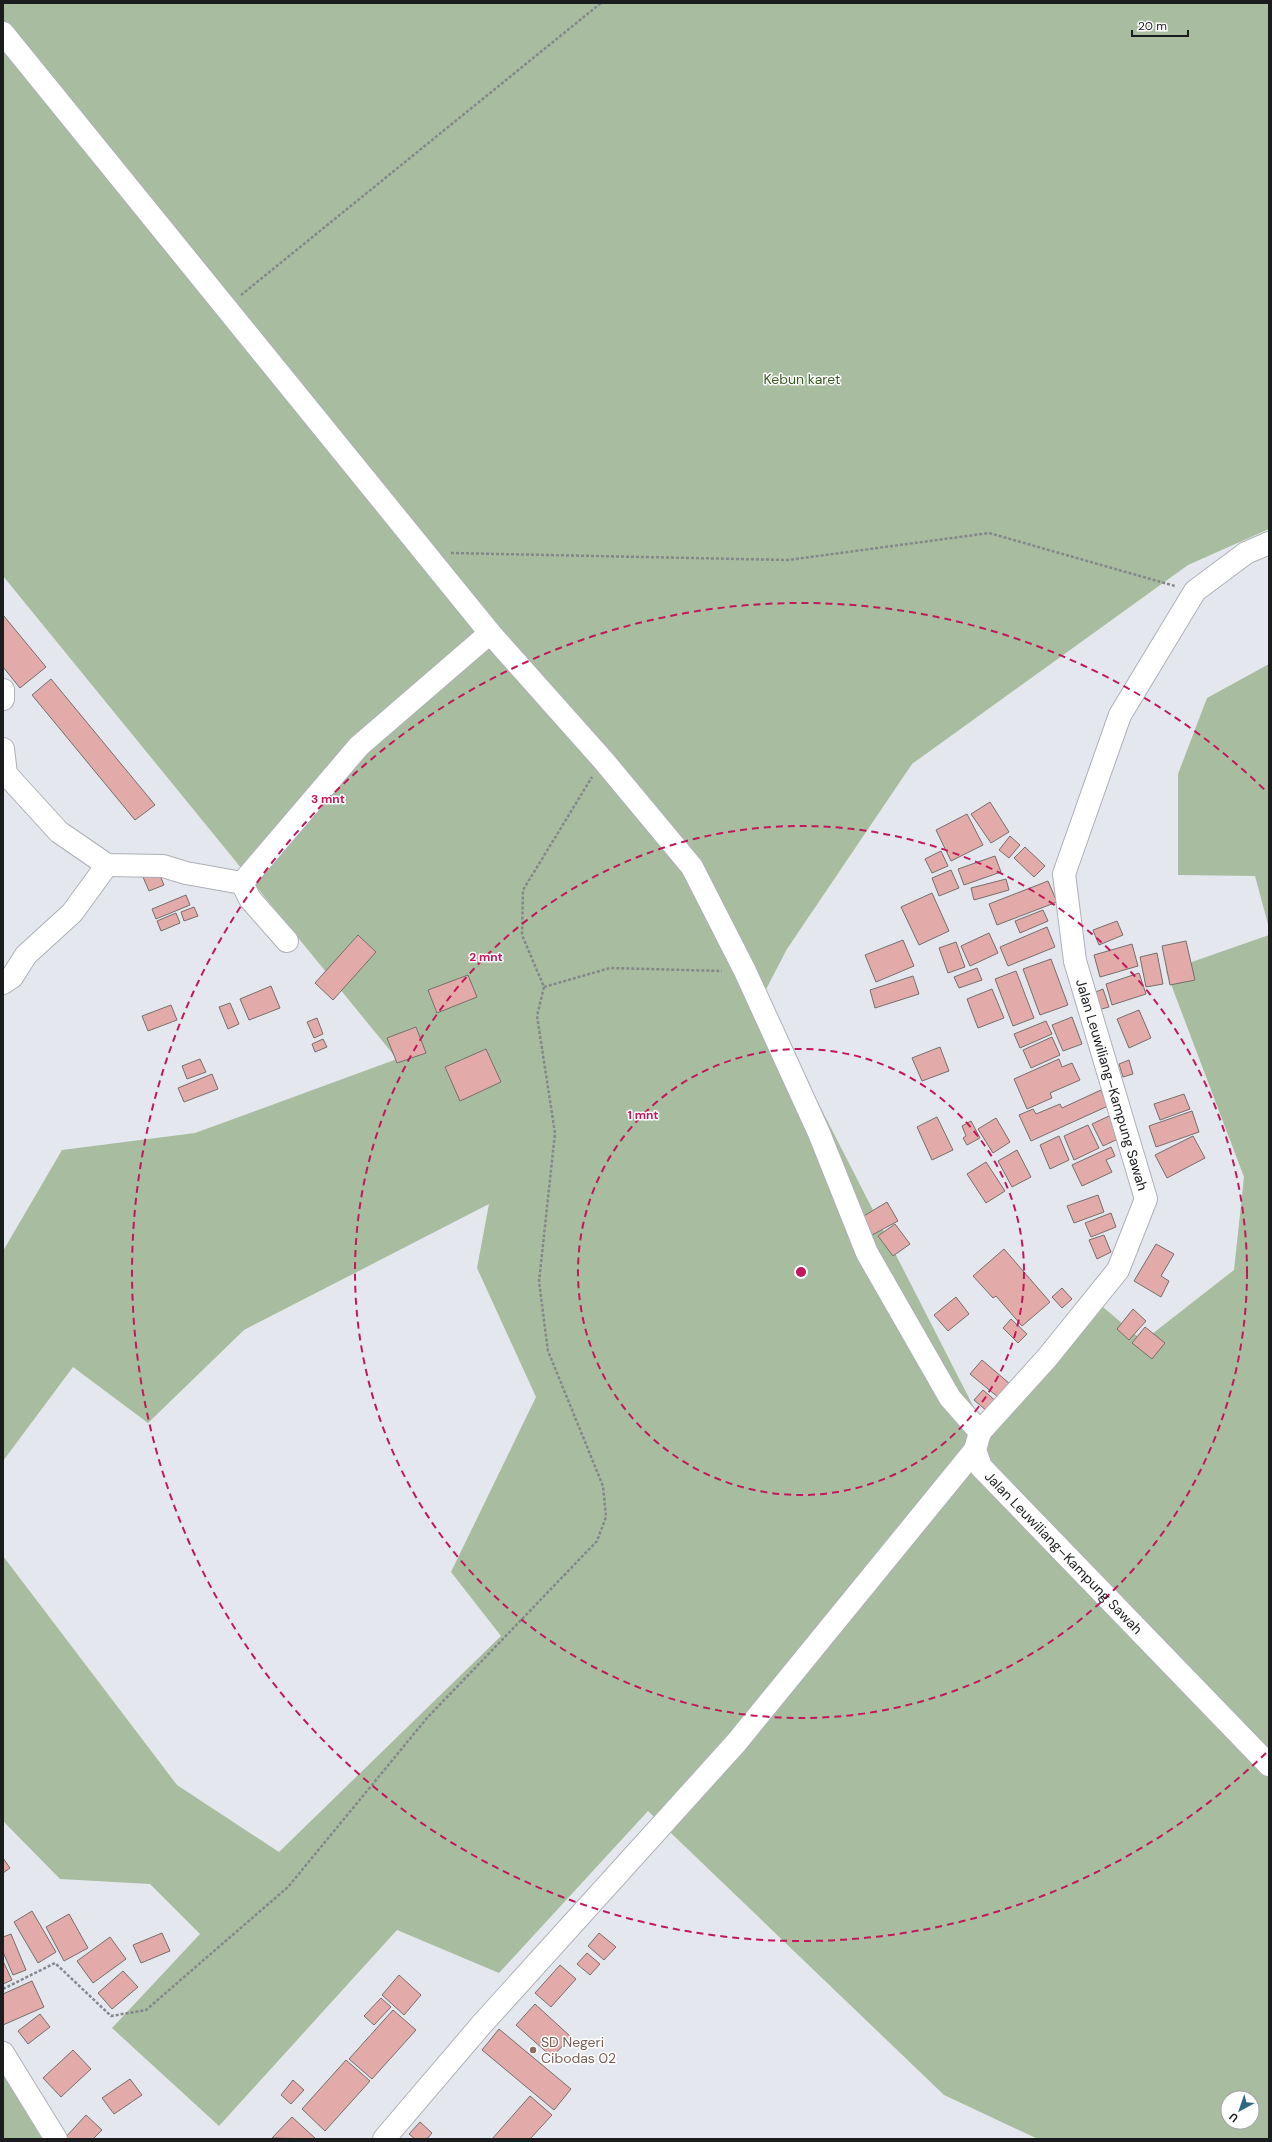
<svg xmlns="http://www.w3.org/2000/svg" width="1272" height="2142" font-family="'DM Sans',sans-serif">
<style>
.green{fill:#a8bd9f;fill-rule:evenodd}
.building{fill:#e2aaa8;stroke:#766e6d}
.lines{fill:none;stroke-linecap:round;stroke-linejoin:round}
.minor-casing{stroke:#adb0b7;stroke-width:24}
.major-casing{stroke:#adb0b7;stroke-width:24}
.path{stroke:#84878b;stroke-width:2.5;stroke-dasharray:3 2;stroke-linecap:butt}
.minor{stroke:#fff;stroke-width:22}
.major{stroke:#fff;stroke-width:22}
.ring{fill:none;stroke:#c2185b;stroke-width:2;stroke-dasharray:7 5}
.education-dot{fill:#8d6e63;stroke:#fff;stroke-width:1.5}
.labels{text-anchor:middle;stroke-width:3;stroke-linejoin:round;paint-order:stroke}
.park-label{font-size:14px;fill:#365b21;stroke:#fff}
.street-label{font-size:14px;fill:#1b1c1e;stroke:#fff}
.education-label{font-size:14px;fill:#785e54;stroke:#fff;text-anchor:start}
.centre{fill:#c2185b;stroke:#fff;stroke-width:2}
.ring-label{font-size:12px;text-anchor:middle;font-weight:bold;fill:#c2185b;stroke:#fff;stroke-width:3;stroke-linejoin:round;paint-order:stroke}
</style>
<rect width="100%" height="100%" fill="#e4e8ee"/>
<g class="green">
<path d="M3 3H1269V529L1188 565 912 764 787 949 763 995 989 1437 1097 1302 1143 1341 1234 1270 1244 1177 1166 971 1269 935V2139H1038L944 2095 648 1811 499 1973 397 1930 219 2126 112 2028 200 1934 150 1884 60 1879 3 1821V1556L177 1785 279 1852 501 1636 451 1572 536 1397 477 1268 489 1204 244 1330 148 1423 73 1367 3 1461V1251L62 1150 195 1133 397 1059 3 576ZM1228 2098H1252V2122H1228Z"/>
<polygon points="1269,664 1269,928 1255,876 1178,875 1178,774 1207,698"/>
<polygon points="3,2070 42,2139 3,2139"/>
</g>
<g class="building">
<polygon points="3,615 46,667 20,688 3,667"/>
<polygon points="51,679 155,805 135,820 32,695"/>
<polygon points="990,802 1009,832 991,843 971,814"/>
<polygon points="967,814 983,845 951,861 936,830"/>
<polygon points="1010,836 1020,845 1009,858 999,850"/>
<polygon points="1025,847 1045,866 1034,877 1014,858"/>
<polygon points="941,851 948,866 932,873 925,859"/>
<polygon points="995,856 1001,872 964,885 958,869"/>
<polygon points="951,870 959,888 939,896 932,878"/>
<polygon points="158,871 164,885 149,891 143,877"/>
<polygon points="1006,879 1009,890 974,900 971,888"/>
<polygon points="1048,881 1057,902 997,925 989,904"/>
<polygon points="932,893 949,931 919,945 901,907"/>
<polygon points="186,895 190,905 156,919 152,909"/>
<polygon points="194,907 198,916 184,921 181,912"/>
<polygon points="1043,910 1048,921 1020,933 1015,921"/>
<polygon points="176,913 180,923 161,931 157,921"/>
<polygon points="1117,921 1123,935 1099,945 1093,930"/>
<polygon points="1047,927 1055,947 1008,966 1000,947"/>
<polygon points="989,933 998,953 970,966 961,946"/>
<polygon points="358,935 376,952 333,1000 315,983"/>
<polygon points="903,940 914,966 876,982 865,955"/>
<polygon points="1186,941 1195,980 1170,985 1162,946"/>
<polygon points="956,942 965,967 948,973 939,948"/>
<polygon points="1132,944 1138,966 1100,977 1094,955"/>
<polygon points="1157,953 1163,984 1146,987 1140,957"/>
<polygon points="1051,959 1068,1005 1040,1015 1023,969"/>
<polygon points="977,968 982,980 959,988 954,977"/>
<polygon points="1016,971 1034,1018 1013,1026 995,979"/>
<polygon points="1139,973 1146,994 1112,1005 1106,984"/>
<polygon points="468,975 477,997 437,1013 428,990"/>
<polygon points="913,976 919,994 875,1008 870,990"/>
<polygon points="271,986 280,1008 249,1020 240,999"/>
<polygon points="992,989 1004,1018 978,1028 967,999"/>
<polygon points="1103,989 1109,1007 1098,1010 1093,993"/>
<polygon points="230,1003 239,1024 228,1029 219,1007"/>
<polygon points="171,1005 177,1020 148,1031 142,1016"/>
<polygon points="1139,1010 1151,1038 1129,1048 1117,1019"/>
<polygon points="1072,1017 1082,1044 1063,1051 1052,1025"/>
<polygon points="317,1018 323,1034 314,1038 307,1022"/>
<polygon points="1046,1021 1052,1034 1020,1048 1014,1034"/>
<polygon points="416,1027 426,1053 397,1063 387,1038"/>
<polygon points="1052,1037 1060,1055 1031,1068 1023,1050"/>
<polygon points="323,1039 327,1047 315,1052 312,1044"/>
<polygon points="940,1047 949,1071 922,1081 912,1058"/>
<polygon points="486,1049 501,1082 460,1101 445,1067"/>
<polygon points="200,1059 206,1072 187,1079 182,1066"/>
<polygon points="1059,1059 1062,1067 1072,1063 1080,1080 1050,1093 1052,1098 1027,1109 1014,1079"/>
<polygon points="1129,1060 1133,1074 1123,1077 1119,1064"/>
<polygon points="212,1074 218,1089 184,1102 178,1088"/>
<polygon points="1101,1090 1108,1106 1031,1141 1019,1115 1033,1109 1036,1114 1060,1104 1062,1108"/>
<polygon points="1184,1094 1190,1109 1160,1120 1154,1104"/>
<polygon points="1192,1111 1199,1132 1156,1147 1149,1126"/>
<polygon points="1109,1116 1120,1138 1103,1146 1092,1124"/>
<polygon points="937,1117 953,1150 932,1160 917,1127"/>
<polygon points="996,1118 1010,1142 993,1153 978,1129"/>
<polygon points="971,1121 980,1138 967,1145 963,1138 966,1136 962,1126"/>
<polygon points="1088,1125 1099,1148 1074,1160 1064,1136"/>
<polygon points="1059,1136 1069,1160 1050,1169 1040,1145"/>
<polygon points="1193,1136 1205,1158 1167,1178 1155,1155"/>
<polygon points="1111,1147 1115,1156 1106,1160 1112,1172 1082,1186 1072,1165"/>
<polygon points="1017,1150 1031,1177 1012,1187 998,1161"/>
<polygon points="986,1162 1005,1191 986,1203 967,1174"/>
<polygon points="1098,1195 1104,1212 1074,1223 1067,1206"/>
<polygon points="887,1202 898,1221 872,1235 862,1217"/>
<polygon points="1111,1213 1116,1227 1091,1237 1085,1223"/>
<polygon points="895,1224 910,1244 893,1256 878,1236"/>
<polygon points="1104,1235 1111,1252 1097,1259 1089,1240"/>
<polygon points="1156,1244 1174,1254 1161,1276 1169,1281 1161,1297 1134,1281"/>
<polygon points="1004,1249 1050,1302 1022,1326 996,1296 993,1298 973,1276"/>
<polygon points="1062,1288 1072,1299 1062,1308 1052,1297"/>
<polygon points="956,1297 969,1314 948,1331 934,1315"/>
<polygon points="1133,1309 1146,1321 1129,1340 1117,1329"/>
<polygon points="1011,1319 1027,1334 1018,1343 1003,1328"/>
<polygon points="1145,1327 1165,1343 1152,1359 1132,1343"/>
<polygon points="982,1360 1010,1384 999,1398 970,1374"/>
<polygon points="983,1390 997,1402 988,1412 974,1400"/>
<polygon points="3,1858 10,1868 3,1873"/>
<polygon points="32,1911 56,1952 38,1963 14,1922"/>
<polygon points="69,1914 88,1948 64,1961 46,1927"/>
<polygon points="162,1933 170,1951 141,1963 133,1945"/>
<polygon points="599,1933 616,1947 604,1960 588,1946"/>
<polygon points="11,1934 26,1970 13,1975 3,1952 3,1937"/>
<polygon points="110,1937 126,1959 93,1983 77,1961"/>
<polygon points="587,1953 600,1964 590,1975 577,1964"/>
<polygon points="3,1961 12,1980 3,1984"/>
<polygon points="560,1965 576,1979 551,2007 535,1993"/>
<polygon points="123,1971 138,1987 112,2009 98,1993"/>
<polygon points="399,1975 421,1995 404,2015 382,1995"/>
<polygon points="32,1981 44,2007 3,2025 3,1994"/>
<polygon points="381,1998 391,2007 374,2025 364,2016"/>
<polygon points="535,2004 571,2037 552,2057 516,2025"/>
<polygon points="393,2010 416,2030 372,2079 349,2059"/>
<polygon points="40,2014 50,2027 28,2044 18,2031"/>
<polygon points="499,2029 571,2089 554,2110 482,2050"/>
<polygon points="73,2050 91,2069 61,2097 43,2078"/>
<polygon points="346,2060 370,2081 325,2131 302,2109"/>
<polygon points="130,2079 142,2095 114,2114 102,2098"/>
<polygon points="293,2080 304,2090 291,2104 281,2095"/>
<polygon points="530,2096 552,2115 530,2139 492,2139"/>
<polygon points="86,2115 102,2130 93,2139 64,2139"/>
<polygon points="292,2117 316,2139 272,2138"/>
<polygon points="420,2122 432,2133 427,2139 415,2139 409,2134"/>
</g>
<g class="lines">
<defs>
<g id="minor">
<polyline points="3,33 490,633 603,760 692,867 745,971 819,1133 867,1253 950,1398 980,1432"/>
<polyline points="3,690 3,699"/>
<polyline points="3,749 6,774 59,832 107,865 163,866 186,873 242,883 250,899 287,941"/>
<polyline points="242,883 359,746 490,633"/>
<polyline points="3,983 12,977 26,955 72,913 107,865"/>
<polyline points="3,2053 56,2139"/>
<polyline points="384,2139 482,2024 736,1743 975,1450"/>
</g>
<g id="major">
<path id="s1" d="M1269 543 1246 553 1195 591 1120 715 1064 874 1075 961 1146 1199 1118 1270 1047 1358 980 1432 975 1450 981 1467 1269 1765"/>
</g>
</defs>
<use href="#minor" class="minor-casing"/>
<use href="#major" class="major-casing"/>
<g class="path">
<polyline points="241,295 601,3"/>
<polyline points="451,553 788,560 989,533 1175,586"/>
<polyline points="544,987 610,968 722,971"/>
<polyline points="3,1989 55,1963 111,2016 146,2010 288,1887 427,1718 597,1541 606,1517 603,1486 548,1351 539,1282 555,1133 537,1016 544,987 522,935 523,890 592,777"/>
</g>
<use href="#minor" class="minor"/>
<use href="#major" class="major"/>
</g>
<g class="ring">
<circle cx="801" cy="1272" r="223"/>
<circle cx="801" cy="1272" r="446"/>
<path d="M1266 1753A669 669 0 1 1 1266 791"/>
</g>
<circle class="education-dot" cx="533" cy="2050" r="4"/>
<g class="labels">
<g class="park-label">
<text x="802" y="384">Kebun karet</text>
</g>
<g class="street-label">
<text dy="5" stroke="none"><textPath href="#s1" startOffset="619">Jalan Leuwiliang–Kampung Sawah</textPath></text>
<text dy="5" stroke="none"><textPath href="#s1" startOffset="1183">Jalan Leuwiliang–Kampung Sawah</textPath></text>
</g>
<g class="education-label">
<text x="541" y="2047">SD Negeri<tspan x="541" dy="16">Cibodas 02</tspan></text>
</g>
</g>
<circle cx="801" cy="1272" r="6" class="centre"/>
<g class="ring-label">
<text x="328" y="803">3 mnt</text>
<text x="486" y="961">2 mnt</text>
<text x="643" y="1119">1 mnt</text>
</g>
<rect width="1272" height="2142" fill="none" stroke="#1b1c1e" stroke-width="8"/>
<g transform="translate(1240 2110) rotate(220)"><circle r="19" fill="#ffffff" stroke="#a4a4a5"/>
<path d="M0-3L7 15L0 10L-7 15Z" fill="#306983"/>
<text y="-6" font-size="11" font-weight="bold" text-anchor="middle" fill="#1b1c1e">U</text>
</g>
<path d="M1132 30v6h56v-6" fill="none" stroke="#1b1c1e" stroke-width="2"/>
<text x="1138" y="30" font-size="12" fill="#1b1c1e" stroke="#ffffff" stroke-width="3" paint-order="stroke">20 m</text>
</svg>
